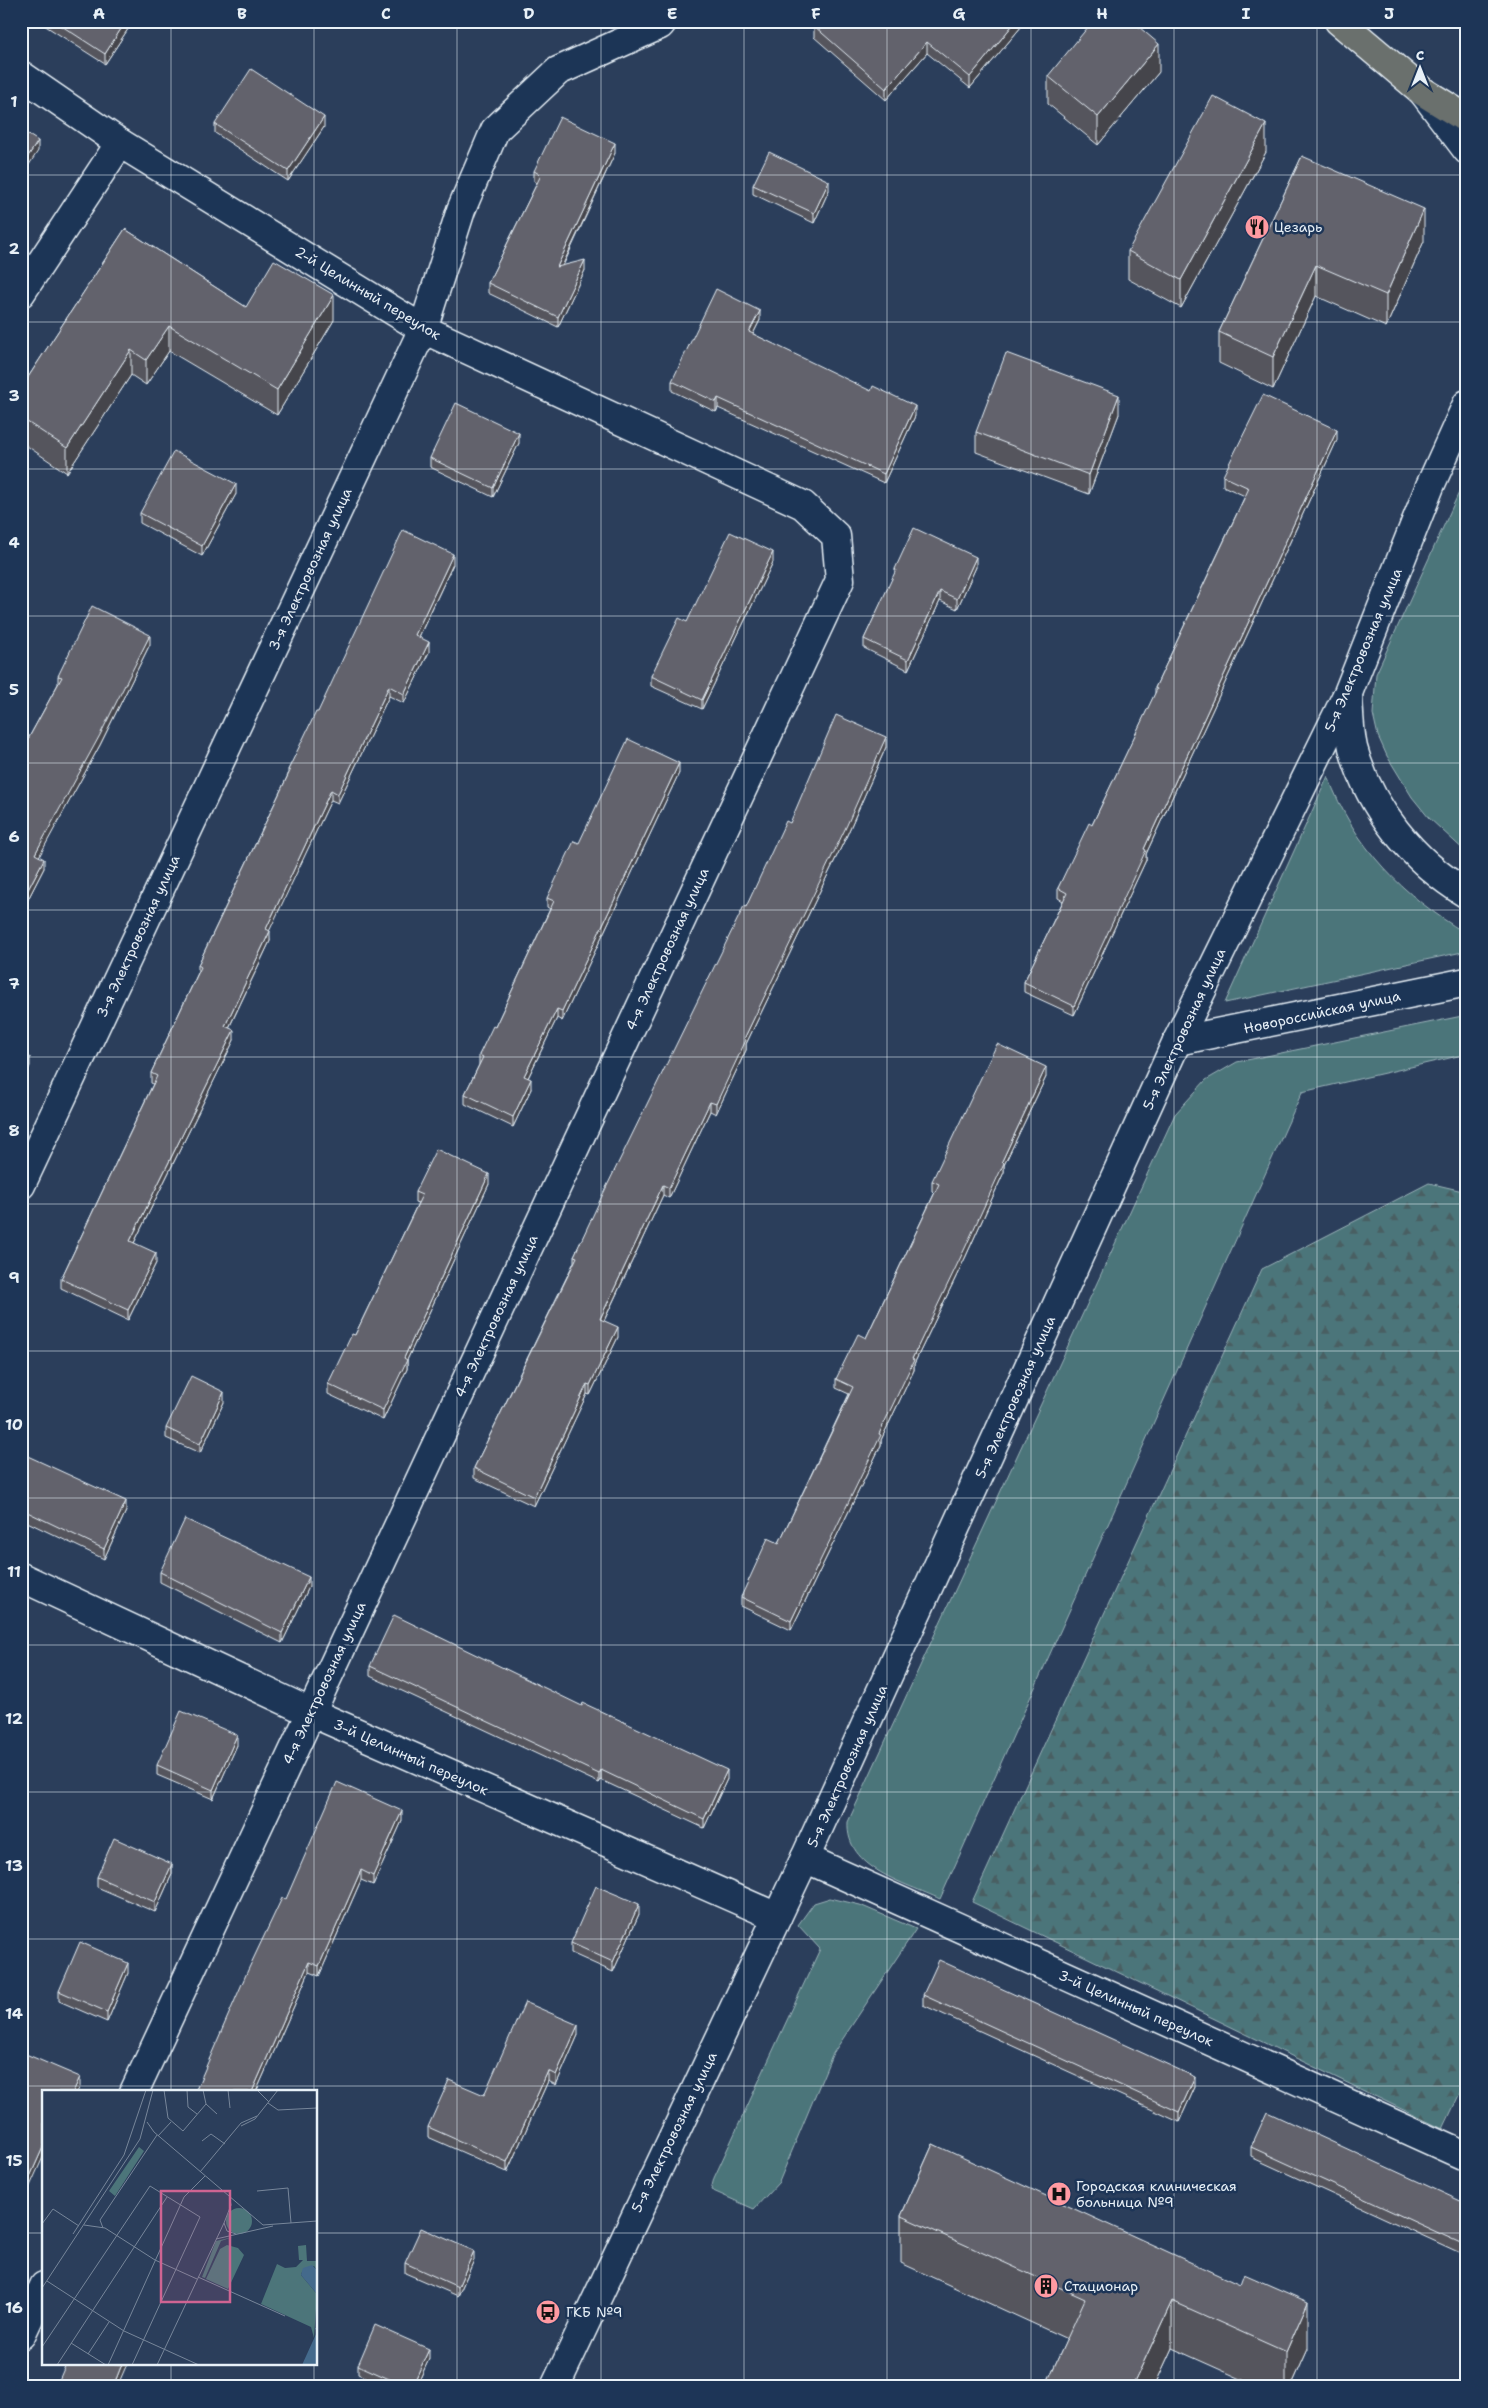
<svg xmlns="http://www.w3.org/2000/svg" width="1488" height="2408" font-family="'Shantell Sans',sans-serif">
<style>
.green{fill:#4c757a;stroke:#9ab3b9}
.forest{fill:url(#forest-firs);stroke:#9ab3b9}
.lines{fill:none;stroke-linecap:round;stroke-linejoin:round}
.minor-casing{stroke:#e8f1f8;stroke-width:31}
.major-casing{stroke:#e8f1f8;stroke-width:31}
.minor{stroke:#1d3557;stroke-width:28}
.major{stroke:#6b706d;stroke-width:28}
.wall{fill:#54545d;stroke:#e8f1f8}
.shaded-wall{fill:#45454c;stroke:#e8f1f8}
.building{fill:#62626c;stroke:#e8f1f8}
.grid{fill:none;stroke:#e8f1f8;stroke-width:1;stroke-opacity:0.55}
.labels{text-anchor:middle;stroke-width:5;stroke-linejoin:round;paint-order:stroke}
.poi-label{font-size:14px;fill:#e8f1f8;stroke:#1d3557;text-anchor:start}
.street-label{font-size:14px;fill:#e8f1f8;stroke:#1d3557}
.inset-road{fill:none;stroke:#77869a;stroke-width:1}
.view{fill:#cf6492;fill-opacity:0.15;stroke:#cf6492;stroke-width:2.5}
.inset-edge{fill:none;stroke:#e8f1f8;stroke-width:2.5}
.neatline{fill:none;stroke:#e8f1f8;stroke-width:2}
.grid-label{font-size:16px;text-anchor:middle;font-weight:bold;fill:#e8f1f8}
</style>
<defs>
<pattern id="forest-firs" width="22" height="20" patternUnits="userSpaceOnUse" patternTransform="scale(1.25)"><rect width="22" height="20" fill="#4c757a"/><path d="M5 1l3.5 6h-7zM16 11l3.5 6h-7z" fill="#495e62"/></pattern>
</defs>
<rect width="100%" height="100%" fill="#2b3e5b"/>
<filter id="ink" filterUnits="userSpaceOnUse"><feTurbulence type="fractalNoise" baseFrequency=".02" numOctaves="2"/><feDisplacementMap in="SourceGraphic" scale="10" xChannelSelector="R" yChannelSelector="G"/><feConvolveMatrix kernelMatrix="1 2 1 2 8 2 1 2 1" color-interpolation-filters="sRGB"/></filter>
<g filter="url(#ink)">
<g class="green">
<polygon points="1467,475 1467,853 1429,818 1412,797 1387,756 1378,736 1373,714 1376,674"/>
<path d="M1328 776C1353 846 1403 896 1467 934V951L1225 1003Z"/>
<path d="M1467 1015V1054L1302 1092 940 1899C906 1883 845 1869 848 1822L1175 1114 1206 1080 1237 1062Z"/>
<polygon points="830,1898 860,1905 916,1929 832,2055 779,2182 754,2209 711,2190 714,2178 820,1949 798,1925 814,1903"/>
</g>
<polygon class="forest" points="1429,1183 1467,1192 1467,2078 1443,2129 972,1902 1262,1269"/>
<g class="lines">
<defs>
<g id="minor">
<polyline points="21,75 120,143 423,329 803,505 836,536 840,580 134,2092"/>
<polyline points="1423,92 1467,150"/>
<polyline points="21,293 120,143"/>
<path d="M1348 694C1349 712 1349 730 1353 748 1369 808 1414 862 1467 894"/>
<polyline points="1177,1041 1467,982"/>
<polyline points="21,1185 423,329 461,210 495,130 558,71 660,25 663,21"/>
<polyline points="21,1577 310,1712 777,1917"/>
<polyline points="805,1858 1467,2157"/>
<polyline points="21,2335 44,2286"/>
<polyline points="555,2387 805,1858 1177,1041 1348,693 1430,486 1467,404"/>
</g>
<polyline id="major" points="1339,21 1422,91 1467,119"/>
</defs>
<use href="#minor" class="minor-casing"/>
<use href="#major" class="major-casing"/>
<use href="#minor" class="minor"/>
<use href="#major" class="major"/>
</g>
<g class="wall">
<polygon points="44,21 132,21 132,23 105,64 44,25"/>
<polygon points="1021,21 1021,27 970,88 927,53 886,100 814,37 814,26"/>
<polygon points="1159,72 1098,145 1048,104 1048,76"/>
<polygon points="215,124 324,127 288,181 215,133"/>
<polygon points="1266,152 1181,308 1128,279 1128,251"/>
<polygon points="615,153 563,266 585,270 558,327 488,293 488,283 537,183 534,181 534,171"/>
<polygon points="1302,156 1424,241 1386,327 1316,296 1273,389 1219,363 1219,332"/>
<polygon points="753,185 829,190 814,223 753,194"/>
<polygon points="125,229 246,307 334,320 277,415 169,351 146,385 131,375 67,473 21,442 21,388"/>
<polygon points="760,320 753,334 915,416 884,483 718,408 716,412 672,391 672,381"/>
<polygon points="1119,414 1089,494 976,452 976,432"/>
<polygon points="1337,440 1146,854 1146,860 1074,1015 1024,992 1024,982 1063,901 1058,898 1058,888 1092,825 1155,694 1155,688 1245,496 1223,486 1223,476"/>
<polygon points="519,443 493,497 430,467 430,458"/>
<polygon points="236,494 202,556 140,523 140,513"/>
<polygon points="773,562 702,709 651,686 651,676 687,622"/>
<polygon points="453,564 419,637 429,652 404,703 389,696 338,803 331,800 269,930 270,941 229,1028 234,1040 134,1243 156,1263 128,1320 61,1288 61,1279 153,1084 151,1083 151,1073 198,973 198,965 288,775 288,770 318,712"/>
<polygon points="976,567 957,609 940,601 908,670 864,648 864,639 895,574 895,569"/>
<polygon points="150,644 100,745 39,856 44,868 21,913 21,752 58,684 58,676"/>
<polygon points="886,747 847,835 746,1044 746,1050 716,1114 710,1111 669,1198 663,1195 604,1321 618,1337 590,1395 587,1394 534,1506 474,1478 474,1468 574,1262 574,1256 746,907 790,823"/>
<polygon points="679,773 562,1021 557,1018 528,1078 531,1089 513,1127 465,1104 465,1094 479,1065 479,1055 495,1027 550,909 547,907 547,898"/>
<polygon points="1046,1077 1004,1165 1004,1172 966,1256 914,1364 914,1370 881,1440 881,1445 791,1630 741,1606 741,1597 779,1543 849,1394 836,1388 836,1379 866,1338 935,1192 932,1191 932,1181"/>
<polygon points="489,1184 407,1360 407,1369 383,1420 328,1394 328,1384 355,1335 418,1203 415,1202 415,1192"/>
<polygon points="224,1402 200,1453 166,1438 166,1428"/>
<polygon points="21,1453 126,1511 104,1559 21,1519"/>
<polygon points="160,1572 309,1587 282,1643 160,1582"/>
<polygon points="370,1666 727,1779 704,1828 601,1780 599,1783 370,1676"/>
<polygon points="237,1745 213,1799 157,1775 157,1765"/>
<polygon points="402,1821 373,1885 361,1880 319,1976 309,1972 256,2092 195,2092 286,1899"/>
<polygon points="172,1874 155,1912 97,1887 97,1877"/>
<polygon points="639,1914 613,1972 571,1953 571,1943"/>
<polygon points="128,1973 107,2022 59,2001 59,1991"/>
<polygon points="923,1995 1195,2087 1179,2122 923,2005"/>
<polygon points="578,2035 556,2085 548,2081 507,2172 428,2137 428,2127 484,2095"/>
<polygon points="933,2144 1308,2349 1291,2387 1259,2387 1172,2348 1154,2387 1045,2387 1067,2339 901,2263 901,2216"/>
<polygon points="1251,2147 1467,2204 1467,2256 1251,2157"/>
<polygon points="474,2260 458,2296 405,2273 405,2263"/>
<polygon points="429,2359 416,2387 385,2387 358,2374 358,2365"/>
</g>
<g class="shaded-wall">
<polygon points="126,21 132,21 132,23 105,64 105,54"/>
<polygon points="1016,21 1021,21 1021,27 970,88 970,77"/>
<polygon points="927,42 927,53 886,100 886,89"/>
<polygon points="1159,44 1159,72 1098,145 1098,117"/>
<polygon points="324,117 324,127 288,181 288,171"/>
<polygon points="1266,124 1266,152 1181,308 1181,280"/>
<polygon points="38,141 38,151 21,177 21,167"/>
<polygon points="615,143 615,153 557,277 557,267"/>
<polygon points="829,181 829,190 814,223 814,213"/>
<polygon points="1424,209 1424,241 1386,327 1386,295"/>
<polygon points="585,260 585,270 558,327 558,317"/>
<polygon points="1316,265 1316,296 1273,389 1273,357"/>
<polygon points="334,295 334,320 277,415 277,390"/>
<polygon points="760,311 760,320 749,342 749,332"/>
<polygon points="169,326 169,351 146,385 146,360"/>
<polygon points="131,350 131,375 67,473 67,448"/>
<polygon points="1119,395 1119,414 1089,494 1089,475"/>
<polygon points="718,398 718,408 716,412 716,402"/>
<polygon points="915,406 915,416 884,483 884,474"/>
<polygon points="1337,430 1337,440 1146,854 1146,860 1074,1015 1074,1006 1144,849"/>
<polygon points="519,433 519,443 493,497 493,488"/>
<polygon points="236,484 236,494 202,556 202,546"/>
<polygon points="25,537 25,546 21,552 21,542"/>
<polygon points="773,552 773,562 702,709 702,700"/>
<polygon points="453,554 453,564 415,645 415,635"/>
<polygon points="976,557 976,567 957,609 957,599"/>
<polygon points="940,591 940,601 908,670 908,660"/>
<polygon points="150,635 150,644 100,745 35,864 35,854"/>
<polygon points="429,642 429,652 404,703 404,694"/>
<polygon points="389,686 389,696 338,803 338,794"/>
<polygon points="886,737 886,747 847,835 746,1044 746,1050 716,1114 716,1104 744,1039"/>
<polygon points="679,763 679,773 562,1021 562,1011"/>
<polygon points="331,790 331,800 266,938 266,929"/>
<polygon points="44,859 44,868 21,913 21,903"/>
<polygon points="270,931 270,941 225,1036 225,1026"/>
<polygon points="557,1009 557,1018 524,1086 524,1076"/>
<polygon points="234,1030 234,1040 130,1251 130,1241"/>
<polygon points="30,1057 30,1066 21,1087 21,1077"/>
<polygon points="1046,1067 1046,1077 1004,1165 1004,1172 966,1256 914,1364 914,1370 881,1440 881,1445 791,1630 791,1621 879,1434 912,1359 1002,1161"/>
<polygon points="531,1079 531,1089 513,1127 513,1117"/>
<polygon points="710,1102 710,1111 669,1198 669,1188"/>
<polygon points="489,1174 489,1184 407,1360 407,1369 383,1420 383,1410 404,1358"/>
<polygon points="663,1185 663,1195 600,1329 600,1319"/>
<polygon points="156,1253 156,1263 128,1320 128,1310"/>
<polygon points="618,1327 618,1337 590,1395 590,1385"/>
<polygon points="587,1384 587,1394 534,1506 534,1497"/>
<polygon points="224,1392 224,1402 200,1453 200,1444"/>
<polygon points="126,1501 126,1511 104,1559 104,1549"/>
<polygon points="309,1577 309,1587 282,1643 282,1633"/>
<polygon points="237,1735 237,1745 213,1799 213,1790"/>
<polygon points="601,1770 601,1780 599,1783 599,1774"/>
<polygon points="727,1770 727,1779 704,1828 704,1819"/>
<polygon points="402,1811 402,1821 373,1885 373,1876"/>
<polygon points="172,1864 172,1874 155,1912 155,1902"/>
<polygon points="361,1870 361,1880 319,1976 319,1966"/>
<polygon points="639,1904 639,1914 613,1972 613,1962"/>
<polygon points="309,1962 309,1972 256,2092 252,2092"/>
<polygon points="128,1963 128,1973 107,2022 107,2012"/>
<polygon points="578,2025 578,2035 556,2085 556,2075"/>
<polygon points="548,2071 548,2081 507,2172 507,2162"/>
<polygon points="80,2077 80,2087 77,2092 73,2092"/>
<polygon points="1195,2077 1195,2087 1179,2122 1179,2112"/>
<polygon points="44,2145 44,2155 21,2206 21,2197"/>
<polygon points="474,2251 474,2260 458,2296 458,2287"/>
<polygon points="1172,2301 1172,2348 1154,2387 1132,2387"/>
<polygon points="1308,2302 1308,2349 1291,2387 1286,2387 1286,2352"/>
<polygon points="429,2349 429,2359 416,2387 412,2387"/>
<polygon points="122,2364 127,2364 117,2387 113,2387"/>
</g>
<g class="building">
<polygon points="54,21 126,21 105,54"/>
<polygon points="818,21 1016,21 970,77 927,42 886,89 814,26"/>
<polygon points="1093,21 1132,21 1159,44 1098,117 1048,76"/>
<polygon points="251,69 324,117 288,171 215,124"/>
<polygon points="1213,96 1266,124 1181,280 1128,251"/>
<polygon points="560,117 615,143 557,267 585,260 558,317 488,283 541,175 534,171"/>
<polygon points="21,130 38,141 21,167"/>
<polygon points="769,152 829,181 814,213 753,185"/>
<polygon points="1302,156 1424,209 1386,295 1316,265 1273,357 1219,332"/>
<polygon points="125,229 246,307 274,260 334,295 277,390 169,326 146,360 131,350 67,448 21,418 21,388"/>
<polygon points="716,289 760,311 749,332 871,391 873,386 915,406 884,474 718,398 716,402 672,381"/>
<polygon points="1006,353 1119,395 1089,475 976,432"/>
<polygon points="1263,395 1337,430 1144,849 1146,850 1074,1006 1024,982 1067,893 1058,888 1089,823 1092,825 1157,689 1155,688 1249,488 1223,476"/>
<polygon points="456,403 519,433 493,488 430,458"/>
<polygon points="174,451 236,484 202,546 140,513"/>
<polygon points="914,528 976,557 957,599 940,591 908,660 864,639 896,570 895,569"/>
<polygon points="403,530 453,554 415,635 429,642 404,694 389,686 338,794 331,790 266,929 270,931 225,1026 234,1030 130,1241 156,1253 128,1310 61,1279 157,1076 151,1073 201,967 198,965 290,771 288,770 316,712 318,712"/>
<polygon points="730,532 773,552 702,700 651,676 679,618 687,622"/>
<polygon points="21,534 25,537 21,542"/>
<polygon points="92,606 150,635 100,735 35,854 44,859 21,903 21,752 62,677 58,676"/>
<polygon points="836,715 886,737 847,825 744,1039 746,1040 716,1104 710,1102 669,1188 663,1185 600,1319 618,1327 590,1385 587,1384 534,1497 474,1468 577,1257 574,1256 602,1196 744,906 746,907 786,821 790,823"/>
<polygon points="628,739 679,763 562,1011 557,1009 524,1076 531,1079 513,1117 465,1094 483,1057 479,1055 493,1026 495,1027 554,901 547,898 574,841 579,843"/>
<polygon points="997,1044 1046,1067 1002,1161 1004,1163 966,1246 912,1359 914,1360 879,1434 881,1435 791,1621 741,1597 768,1538 779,1543 853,1387 836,1379 858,1334 866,1338 939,1184 932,1181"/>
<polygon points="21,1053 30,1057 21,1077"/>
<polygon points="436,1149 489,1174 404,1358 407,1360 383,1410 328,1384 352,1334 355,1335 422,1195 415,1192"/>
<polygon points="191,1376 224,1392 200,1444 166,1428"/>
<polygon points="21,1453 126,1501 104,1549 21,1509"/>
<polygon points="185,1519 309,1577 282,1633 160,1572"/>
<polygon points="394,1615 582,1706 583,1703 727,1770 704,1819 601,1770 599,1774 370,1666"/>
<polygon points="181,1711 237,1735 213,1790 157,1765"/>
<polygon points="337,1782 402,1811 373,1876 361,1870 319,1966 309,1962 252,2092 195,2092 248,1970 282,1898 286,1899"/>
<polygon points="114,1838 172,1864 155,1902 97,1877"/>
<polygon points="596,1886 639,1904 613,1962 571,1943"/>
<polygon points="80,1942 128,1963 107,2012 59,1991"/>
<polygon points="939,1960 1195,2077 1179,2112 923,1995"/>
<polygon points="525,2002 578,2025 556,2075 548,2071 507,2162 428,2127 449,2080 484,2095"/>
<polygon points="21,2052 80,2077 73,2092 44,2092 44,2145 21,2197"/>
<polygon points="1267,2112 1467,2204 1467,2246 1251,2147"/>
<polygon points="933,2144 1240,2285 1244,2274 1308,2302 1286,2352 1172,2301 1132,2387 1045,2387 1085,2299 901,2216"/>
<polygon points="421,2228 474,2251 458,2287 405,2263"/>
<polygon points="375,2325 429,2349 412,2387 407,2387 358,2365"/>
<polygon points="66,2364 122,2364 113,2387 56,2387"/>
</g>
</g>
<path class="grid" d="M171 21V2092M314 21V2092M457 21V2387M601 21V2387M744 21V2387M887 21V2387M1031 21V2387M1174 21V2387M1317 21V2387M21 175H1467M21 322H1467M21 469H1467M21 616H1467M21 763H1467M21 910H1467M21 1057H1467M21 1204H1467M21 1351H1467M21 1498H1467M21 1645H1467M21 1792H1467M21 1939H1467M21 2086H1467M21 2233H44M316 2233H1467M171 2364V2387M314 2364V2387"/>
<defs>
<symbol id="restaurant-disc" viewBox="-11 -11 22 22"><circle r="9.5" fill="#ff9aa2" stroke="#1d3557"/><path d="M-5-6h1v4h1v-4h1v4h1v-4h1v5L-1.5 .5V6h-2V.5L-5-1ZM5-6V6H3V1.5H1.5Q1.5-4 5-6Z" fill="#111"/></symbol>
<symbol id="hospital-disc" viewBox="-11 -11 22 22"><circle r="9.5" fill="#ff9aa2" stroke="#1d3557"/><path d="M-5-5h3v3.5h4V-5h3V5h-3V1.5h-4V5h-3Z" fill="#111"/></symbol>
<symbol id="building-disc" viewBox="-11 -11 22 22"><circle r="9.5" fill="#ff9aa2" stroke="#1d3557"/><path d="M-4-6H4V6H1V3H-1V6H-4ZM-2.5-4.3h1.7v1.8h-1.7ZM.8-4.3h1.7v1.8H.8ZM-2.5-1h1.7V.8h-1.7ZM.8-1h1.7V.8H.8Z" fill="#111"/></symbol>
<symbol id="bus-disc" viewBox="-11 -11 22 22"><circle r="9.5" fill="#ff9aa2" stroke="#1d3557"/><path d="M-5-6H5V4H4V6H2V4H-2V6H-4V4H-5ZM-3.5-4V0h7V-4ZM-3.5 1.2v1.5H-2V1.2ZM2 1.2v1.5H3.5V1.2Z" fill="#111"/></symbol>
</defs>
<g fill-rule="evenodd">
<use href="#restaurant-disc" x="1243" y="213" width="28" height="28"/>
<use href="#hospital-disc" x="1045" y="2180" width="28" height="28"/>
<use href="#building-disc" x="1032" y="2272" width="28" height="28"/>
<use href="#bus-disc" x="534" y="2298" width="28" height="28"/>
</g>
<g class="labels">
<g class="poi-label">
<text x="1274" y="232">Цезарь</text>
<text x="1076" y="2191">Городская клиническая<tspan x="1076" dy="16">больница №9</tspan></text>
<text x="1064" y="2291">Стационар</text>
<text x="566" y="2317">ГКБ №9</text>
</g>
<g class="street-label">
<text transform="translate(368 293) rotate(31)" y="5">2-й Целинный переулок</text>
<text transform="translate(310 569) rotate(-65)" y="5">3-я Электровозная улица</text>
<text transform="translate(1363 650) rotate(-67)" y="5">5-я Электровозная улица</text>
<text transform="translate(138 936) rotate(-65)" y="5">3-я Электровозная улица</text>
<text transform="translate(667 949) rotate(-65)" y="5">4-я Электровозная улица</text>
<text transform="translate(1322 1012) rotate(-12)" y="5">Новороссийская улица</text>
<text transform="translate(1184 1029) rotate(-65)" y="5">5-я Электровозная улица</text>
<text transform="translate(496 1316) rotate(-65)" y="5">4-я Электровозная улица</text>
<text transform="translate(1015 1397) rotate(-66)" y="5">5-я Электровозная улица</text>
<text transform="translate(324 1683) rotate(-65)" y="5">4-я Электровозная улица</text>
<text transform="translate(411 1757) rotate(24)" y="5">3-й Целинный переулок</text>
<text transform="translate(847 1766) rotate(-66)" y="5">5-я Электровозная улица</text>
<text transform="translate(1136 2008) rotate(24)" y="5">3-й Целинный переулок</text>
<text transform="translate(674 2132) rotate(-64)" y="5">5-я Электровозная улица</text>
</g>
</g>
<g transform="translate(42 2090)">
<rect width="275" height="275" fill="#2b3e5b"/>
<path d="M184 131a13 13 0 1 1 26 0a13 13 0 1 1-26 0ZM191 147 179 151 163 188 160 187 174 151ZM264 155 265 171H275V180L272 176 260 182 259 185 275 204 272 248 269 237 219 214 235 174 243 178 254 177 261 170H257L256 156Z" fill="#4c757a"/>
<path d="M97 57 102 61 73 106 67 101ZM185 155 196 158 202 165 186 199 164 189 178 159Z" fill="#4c757a"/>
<path d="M270 175 275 180V204L259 185 261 178ZM273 238H275V275H260L275 242Z" fill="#446a8c"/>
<path class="inset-road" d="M122 0 126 28 141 41 164 14M145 0 146 17 155 24M161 0 164 14 175 24M186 0 188 18M215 0 227 12M226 13 236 20 275 18M105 32 112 42 221 135 275 131M199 36 213 29 236 0M116 46 129 32M160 51 169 44 183 54M158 82 199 33 215 26M215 101 246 98 249 133M182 133 185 141 194 144M0 134 11 119 37 136M42 135 63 138 113 170 155 189M61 138 58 130 115 45M31 144 82 65 104 0M174 149 231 136M156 187 243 226M5 191 82 241 157 275M0 198 98 49 111 0M29 253 64 275M0 257 108 96 158 127 90 275M46 264 67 232M15 275 125 107M66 275 142 107 163 86M115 275 182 133 189 115 188 109"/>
<path class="view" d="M119 101H188V212H119Z"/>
<rect width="275" height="275" class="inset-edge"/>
</g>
<rect width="1488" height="2408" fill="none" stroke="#1d3557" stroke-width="55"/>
<g transform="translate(1420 68)" stroke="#1d3557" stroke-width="4" paint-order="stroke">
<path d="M0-4L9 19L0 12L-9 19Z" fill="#e8f1f8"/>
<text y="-8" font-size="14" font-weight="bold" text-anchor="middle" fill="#e8f1f8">С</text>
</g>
<rect x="28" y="28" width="1432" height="2352" class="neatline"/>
<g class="grid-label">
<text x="99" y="19">A</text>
<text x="242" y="19">B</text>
<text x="386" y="19">C</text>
<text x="529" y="19">D</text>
<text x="672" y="19">E</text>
<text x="816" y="19">F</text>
<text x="959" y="19">G</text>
<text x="1102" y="19">H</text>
<text x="1246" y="19">I</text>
<text x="1389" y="19">J</text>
<text x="14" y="107">1</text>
<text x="14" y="254">2</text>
<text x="14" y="401">3</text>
<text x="14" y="548">4</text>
<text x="14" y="695">5</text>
<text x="14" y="842">6</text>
<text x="14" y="989">7</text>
<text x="14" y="1136">8</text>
<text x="14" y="1283">9</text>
<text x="14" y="1430">10</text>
<text x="14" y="1577">11</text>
<text x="14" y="1724">12</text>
<text x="14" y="1871">13</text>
<text x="14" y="2019">14</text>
<text x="14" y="2166">15</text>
<text x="14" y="2313">16</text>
</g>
</svg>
